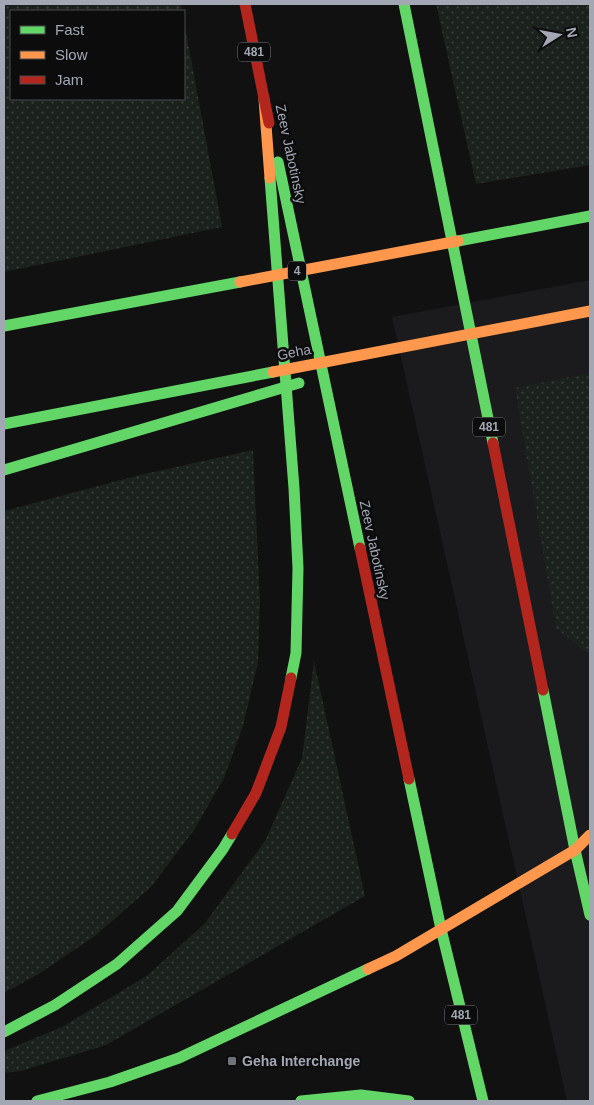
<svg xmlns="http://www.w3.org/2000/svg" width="594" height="1105" font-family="Helvetica,sans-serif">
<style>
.built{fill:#1b1b1d}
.grass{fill:url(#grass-dots)}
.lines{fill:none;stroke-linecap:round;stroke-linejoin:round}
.fast{stroke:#63d668;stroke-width:11}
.slow{stroke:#ff974d;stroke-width:11}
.jam{stroke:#b3261e;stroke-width:11}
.fast-bridge{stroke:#63d668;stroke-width:11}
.slow-bridge{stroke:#ff974d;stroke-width:11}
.poi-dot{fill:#6f727a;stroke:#0c0c0d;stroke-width:2}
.labels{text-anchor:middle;stroke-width:5;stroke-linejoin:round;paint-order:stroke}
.shield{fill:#0c0c0d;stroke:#757881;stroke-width:1}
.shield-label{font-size:12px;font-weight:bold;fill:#a2a7b3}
.street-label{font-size:14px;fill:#a2a7b3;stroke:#0c0c0d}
.poi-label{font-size:14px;font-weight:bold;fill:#a2a7b3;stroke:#0c0c0d;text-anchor:start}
</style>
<defs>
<pattern id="grass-dots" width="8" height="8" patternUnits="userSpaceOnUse" patternTransform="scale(1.25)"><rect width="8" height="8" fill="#1b211c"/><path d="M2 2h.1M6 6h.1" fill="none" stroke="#393e3b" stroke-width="1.8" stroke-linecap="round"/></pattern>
</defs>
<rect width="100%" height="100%" fill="#111"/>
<polygon class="built" points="590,280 590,1101 567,1101 392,317"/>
<g class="grass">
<polygon points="4,4 181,4 182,11 11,11 11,99 184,99 184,21 222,227 4,272"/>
<polygon points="436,4 590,4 590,165 476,184"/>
<polygon points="590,373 590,655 556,628 515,388"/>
<polygon points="253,450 260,601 258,662 243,726 224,778 194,830 151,887 95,936 37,975 4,993 4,511 136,476"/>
<polygon points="314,661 365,896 106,1045 21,1071 4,1073 4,1051 62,1027 148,975 205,923 265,841 302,758"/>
</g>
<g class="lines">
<g class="fast">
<polyline points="404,4 493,443"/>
<polyline points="278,162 360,548"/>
<polyline points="270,178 294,488 298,568 296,653 291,678"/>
<polyline points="543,690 575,850 590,915"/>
<polyline points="409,779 441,929 483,1101"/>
<polyline points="4,1032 55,1005 117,964 177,911 223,849 232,834"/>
<polyline points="37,1101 110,1082 179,1058 368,969"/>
<polyline points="301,1101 361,1095 409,1101"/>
</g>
<g class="slow">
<polyline points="264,99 270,178"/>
<polyline points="368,969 396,956 575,850 590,835"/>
</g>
<g class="jam">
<polyline points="245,4 269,123"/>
<polyline points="493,443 543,690"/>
<polyline points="360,548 409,779"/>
<polyline points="232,834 256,793 281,727 291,678"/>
</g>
<g class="fast-bridge">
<polyline points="458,241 590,216"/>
<polyline points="4,326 240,282"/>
<polyline points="4,424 273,372"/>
<polyline points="4,470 299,383"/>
</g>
<g class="slow-bridge">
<polyline points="240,282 458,241"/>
<polyline points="273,372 590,311"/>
</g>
</g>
<rect class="poi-dot" x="227" y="1056" width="10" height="10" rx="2.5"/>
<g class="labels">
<g class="shield">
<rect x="238" y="42.5" width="32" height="19" rx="4"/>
<rect x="288" y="261.5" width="18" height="19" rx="4"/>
<rect x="473" y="417.5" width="32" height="19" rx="4"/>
<rect x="445" y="1005.5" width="32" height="19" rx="4"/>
</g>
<g class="shield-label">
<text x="254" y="56">481</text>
<text x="297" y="275">4</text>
<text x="489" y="431">481</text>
<text x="461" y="1019">481</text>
</g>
<g class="street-label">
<text transform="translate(291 154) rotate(78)" y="5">Zeev Jabotinsky</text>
<text transform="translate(294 352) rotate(-11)" y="5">Geha</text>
<text transform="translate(375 550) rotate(78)" y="5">Zeev Jabotinsky</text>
</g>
<g class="poi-label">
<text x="242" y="1066">Geha Interchange</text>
</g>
</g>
<rect width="594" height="1105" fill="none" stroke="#a2a7b3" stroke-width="10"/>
<rect x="10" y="10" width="175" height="90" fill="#0c0c0d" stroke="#484a4f"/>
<rect x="20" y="26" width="25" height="8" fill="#63d668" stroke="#484a4f"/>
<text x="55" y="35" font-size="15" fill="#a2a7b3">Fast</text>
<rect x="20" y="51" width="25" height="8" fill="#ff974d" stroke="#484a4f"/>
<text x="55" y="60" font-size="15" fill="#a2a7b3">Slow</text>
<rect x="20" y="76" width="25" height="8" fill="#b3261e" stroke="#484a4f"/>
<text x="55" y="85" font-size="15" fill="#a2a7b3">Jam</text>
<g transform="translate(559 35) rotate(79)" stroke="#0c0c0d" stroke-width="4" paint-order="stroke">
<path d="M0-4L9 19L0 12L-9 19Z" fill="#a2a7b3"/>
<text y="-8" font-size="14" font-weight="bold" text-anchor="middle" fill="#a2a7b3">N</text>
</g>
</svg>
